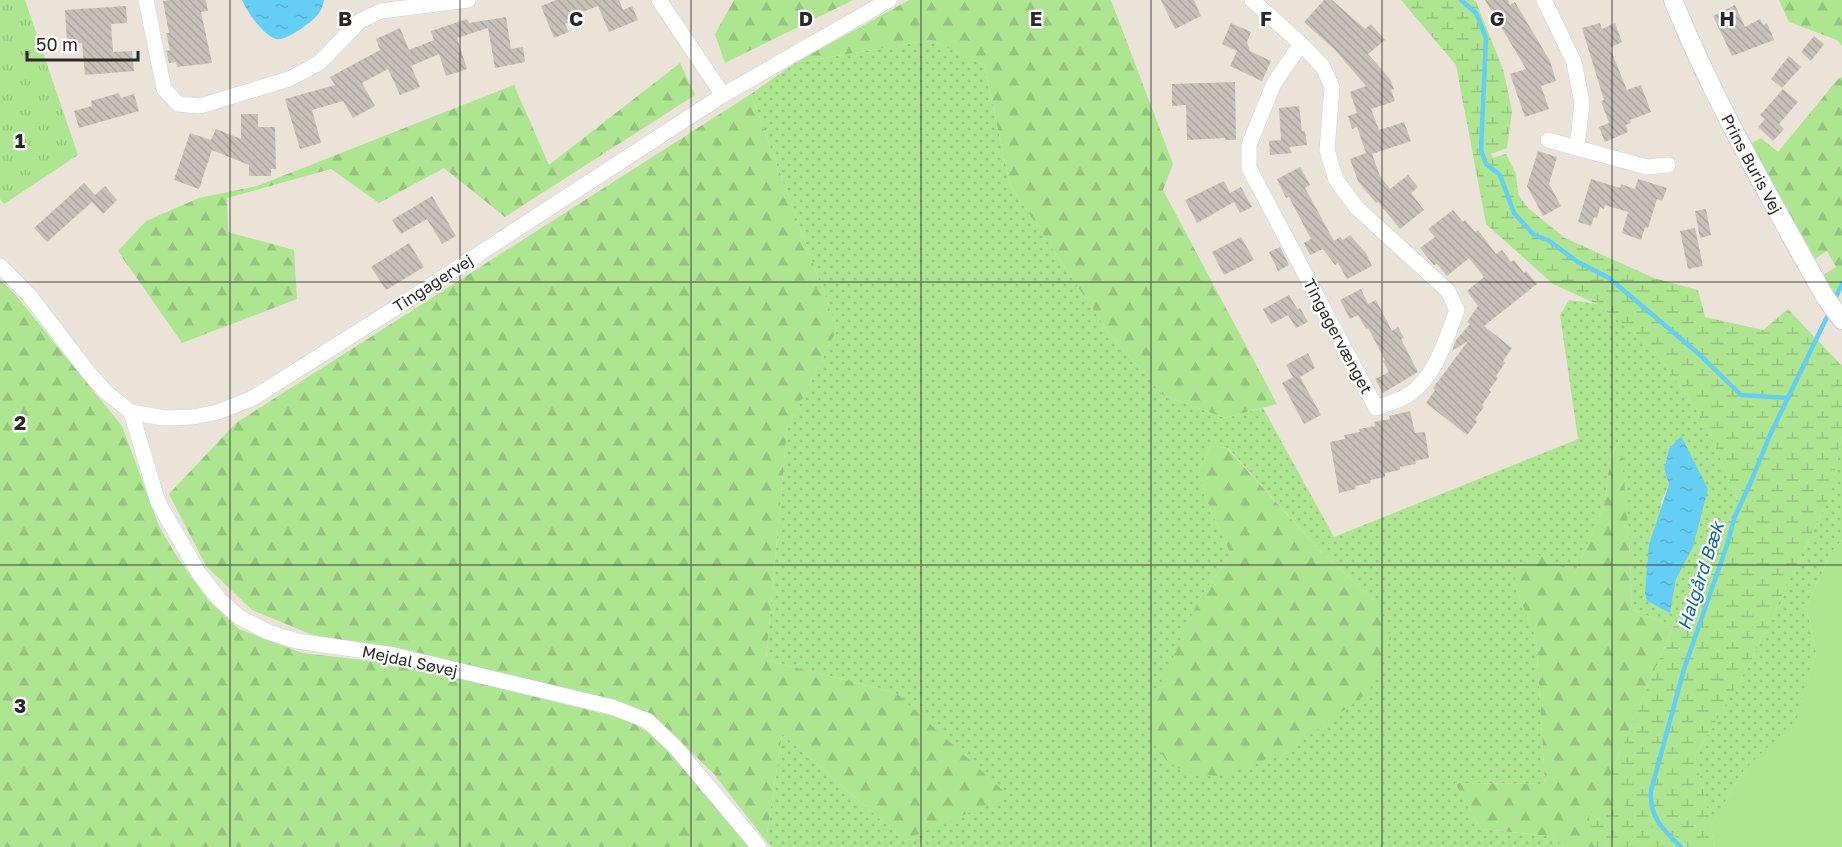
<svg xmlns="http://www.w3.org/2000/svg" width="1842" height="847" font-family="'Golos Text',sans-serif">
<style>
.grass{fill:url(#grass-dots);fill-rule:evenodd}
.forest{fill:url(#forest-firs)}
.wetland{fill:url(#wetland-marsh)}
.park{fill:url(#park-tufts)}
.garden{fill:#ade591}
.water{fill:url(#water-ripples)}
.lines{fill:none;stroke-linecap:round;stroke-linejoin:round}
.stream{stroke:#64cef4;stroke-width:4.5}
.building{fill:url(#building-back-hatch)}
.minor-casing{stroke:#cdd1e2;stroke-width:16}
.tertiary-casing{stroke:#cdd1e2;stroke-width:20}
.minor{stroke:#fff;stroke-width:15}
.tertiary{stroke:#fff;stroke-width:18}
.grid{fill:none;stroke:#282828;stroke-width:1.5;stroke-opacity:0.55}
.labels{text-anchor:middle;stroke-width:4.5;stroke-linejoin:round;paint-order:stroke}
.street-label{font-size:16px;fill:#282828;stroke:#fff}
.water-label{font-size:18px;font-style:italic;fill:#07699c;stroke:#fff}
.grid-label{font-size:20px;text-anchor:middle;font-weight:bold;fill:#282828;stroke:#fff;stroke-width:4.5;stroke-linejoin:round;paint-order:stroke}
</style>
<defs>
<pattern id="grass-dots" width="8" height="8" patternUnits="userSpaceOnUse" patternTransform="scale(1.5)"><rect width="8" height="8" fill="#ade591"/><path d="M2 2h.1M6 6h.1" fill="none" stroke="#95c47d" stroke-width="1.8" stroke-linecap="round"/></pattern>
<pattern id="forest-firs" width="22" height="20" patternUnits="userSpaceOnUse" patternTransform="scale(1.5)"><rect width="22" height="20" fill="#ade591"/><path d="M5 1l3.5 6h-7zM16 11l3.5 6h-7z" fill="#95c47d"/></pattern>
<pattern id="wetland-marsh" width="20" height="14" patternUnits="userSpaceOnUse" patternTransform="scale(1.5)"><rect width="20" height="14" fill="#ade591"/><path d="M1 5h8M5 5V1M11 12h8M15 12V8" fill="none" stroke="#95c47d"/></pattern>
<pattern id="park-tufts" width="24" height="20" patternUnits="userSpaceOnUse" patternTransform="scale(1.5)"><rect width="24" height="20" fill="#ade591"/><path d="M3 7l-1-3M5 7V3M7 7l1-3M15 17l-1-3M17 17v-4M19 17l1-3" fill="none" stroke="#95c47d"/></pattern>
<pattern id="water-ripples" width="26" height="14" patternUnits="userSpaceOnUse" patternTransform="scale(1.5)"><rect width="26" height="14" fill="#64cef4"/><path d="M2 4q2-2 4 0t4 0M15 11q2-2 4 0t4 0" fill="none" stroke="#57b1d1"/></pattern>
<pattern id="building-back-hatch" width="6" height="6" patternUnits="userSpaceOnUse" patternTransform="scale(1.5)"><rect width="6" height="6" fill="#c6c0b8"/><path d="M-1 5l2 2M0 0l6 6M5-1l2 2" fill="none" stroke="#aaa59e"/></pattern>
</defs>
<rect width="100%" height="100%" fill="#ebe3d8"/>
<g class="grass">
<path d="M931 40 984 65 1010 185 1109 333 1163 395 1225 418 1263 408 1334 537 1578 439 1560 315 1569 300 1597 304 1654 349 1705 422 1737 498 1699 604 1673 627 1632 609 1629 532 1619 440 1610 459 1604 506 1575 573 1513 581 1536 638 1545 784 1455 783 1481 829 1549 836 1563 847H771L766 841 782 734 904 840 896 693 766 660 787 429 837 329 751 94 795 63ZM1211 446 1228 448 1321 552 1374 600 1200 597 1231 555 1206 499 1199 469ZM1669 449 1693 547 1676 579 1670 612 1661 502 1669 484 1664 469Z"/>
<polygon points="1842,435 1842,540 1832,551 1806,606 1816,652 1796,722 1744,770 1711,825 1695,756 1749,665 1831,494"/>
</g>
<g class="forest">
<polygon points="734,0 853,0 725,63 715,34"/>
<polygon points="909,0 1111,0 1173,164 1163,190 1277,404 1225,418 1163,395 1109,333 1010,185 984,65 931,40 795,63"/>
<polygon points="1779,0 1842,0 1842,46 1837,40 1789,22"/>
<polygon points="680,63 695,95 505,217 444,168 379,203 331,169 227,198 228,232 294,250 297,299 182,343 118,251 146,221 199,198 257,186 514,85 549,165"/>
<polygon points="1842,77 1842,284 1836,297 1823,275 1836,267 1827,251 1815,259 1750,144 1761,138 1778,152 1838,79"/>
<polygon points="751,94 837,329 787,429 766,660 896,693 1009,796 904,840 782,734 766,841 714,774 653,715 616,700 310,634 252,610 206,566 169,494 236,423"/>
<polygon points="0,280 13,292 122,426 159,526 174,552 208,600 239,629 302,653 406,665 629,720 661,741 749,847 0,847"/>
<polygon points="1620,439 1629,532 1632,609 1673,627 1609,778 1639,815 1671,833 1688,847 1563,847 1549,836 1481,829 1455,783 1545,784 1536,638 1513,581 1534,553 1575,573 1604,506 1610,459"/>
<polygon points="1211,446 1227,448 1321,552 1374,600 1391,638 1369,692 1285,753 1216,776 1185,771 1168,763 1153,741 1152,704 1200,597 1231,555 1206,499 1199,469"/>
</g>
<polygon class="wetland" points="1401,0 1473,0 1476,2 1503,69 1512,111 1507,148 1491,154 1493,158 1506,154 1516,174 1518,194 1528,208 1565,238 1654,278 1698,290 1705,317 1763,330 1788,309 1842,366 1842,435 1831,494 1749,665 1695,756 1711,823 1714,847 1688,847 1671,833 1642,817 1674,847 1594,847 1588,813 1625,806 1609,778 1673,627 1699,604 1737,498 1705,422 1654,349 1597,304 1553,284 1486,224 1456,65"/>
<polygon class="park" points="0,0 25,0 78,155 4,204 0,199"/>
<polygon class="garden" points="1842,540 1842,847 1714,847 1711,825 1744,770 1796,720 1816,652 1806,606 1832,551"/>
<g class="water">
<path d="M242 0H324C323 5 322 9 319 13 314 21 285 42 276 39 263 35 247 12 242 0Z"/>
<polygon points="1681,436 1708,489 1693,547 1676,579 1670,613 1647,601 1645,593 1649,545 1669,484 1664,469 1669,449"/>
</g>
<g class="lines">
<g class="stream">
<polyline points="1461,0 1476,13 1486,38 1481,150 1486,164 1500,175 1514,213 1534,235 1548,240 1578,262 1609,278 1699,354 1741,395 1788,398"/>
<polyline points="1836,297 1842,284"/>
<path d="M1681 847C1664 831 1649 817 1651 791L1684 669 1726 548 1735 516 1750 484 1770 435 1827 317"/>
</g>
</g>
<g class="building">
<polygon points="170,0 206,0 208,11 201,12 212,63 177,67 176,62 169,63 166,51 170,50 166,33 169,33 163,1"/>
<polygon points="556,0 619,0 623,10 632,6 638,20 609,32 598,6 572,16 574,20 565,24 569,32 554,38 541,6"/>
<polygon points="1161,0 1194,0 1201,16 1175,29"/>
<polygon points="1324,0 1332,0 1365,29 1371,24 1385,40 1368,54 1390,79 1394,89 1391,90 1395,101 1371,109 1379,130 1404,122 1411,141 1372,154 1380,176 1390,189 1408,175 1418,187 1411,193 1424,210 1400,229 1378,202 1376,203 1358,181 1350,159 1366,153 1357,127 1352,129 1348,116 1357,113 1350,92 1366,86 1335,50 1304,22"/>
<polygon points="1485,0 1508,0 1510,5 1515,2 1550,61 1556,81 1541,86 1549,109 1525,117 1510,74 1526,69"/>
<polygon points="1735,5 1745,27 1760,19 1763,25 1767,23 1774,40 1732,56 1713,16"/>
<polygon points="126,6 127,23 111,24 113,52 132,51 134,71 85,75 82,43 67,44 65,10"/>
<polygon points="506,17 511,49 523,47 525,62 495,68 488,28 457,38 467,69 446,76 439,54 411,66 420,87 400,95 388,69 362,83 375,106 353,118 343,101 312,110 321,143 300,149 285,99 335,85 330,77 380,50 376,39 400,28 409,50 434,40 431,31 467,19 469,23"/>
<polygon points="1231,23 1251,32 1247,42 1250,51 1271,61 1262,81 1230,66 1237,51 1222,44"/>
<polygon points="1600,23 1602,29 1615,23 1622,42 1610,48 1627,90 1641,85 1651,112 1630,120 1631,123 1626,125 1628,132 1605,142 1599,127 1609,123 1601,101 1604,100 1582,28"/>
<polygon points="1814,36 1824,44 1811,61 1801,52"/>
<polygon points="1789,56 1801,67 1782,88 1771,79"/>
<polygon points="1235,82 1236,140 1225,140 1225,138 1187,140 1186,105 1172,106 1172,84"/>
<polygon points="1783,89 1798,102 1779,124 1784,129 1773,141 1758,127 1765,119 1760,115"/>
<polygon points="119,93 121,98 134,94 139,111 79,128 74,111 92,106 91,101"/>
<polygon points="1299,106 1302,131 1305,131 1307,145 1289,147 1292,153 1270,155 1269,141 1281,140 1279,108"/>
<polygon points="241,114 258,114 258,127 275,127 276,169 271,169 271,176 249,176 249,165 212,150 199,189 174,180 190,133 211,140 216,129 241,139"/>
<polygon points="1538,151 1557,157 1549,184 1561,206 1543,216 1527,186"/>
<polygon points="1300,167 1310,185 1305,188 1334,241 1340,237 1343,240 1350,235 1366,253 1372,266 1347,279 1338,263 1335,265 1323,249 1310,255 1304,243 1311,239 1289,197 1286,198 1277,179"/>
<polygon points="1591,179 1620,188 1621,184 1635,189 1638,179 1667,188 1662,201 1657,199 1648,228 1645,227 1641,240 1622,233 1628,212 1605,205 1604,209 1600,207 1597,218 1594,217 1591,226 1578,222"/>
<polygon points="1224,181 1230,193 1241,187 1252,207 1240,213 1234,202 1197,223 1185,200"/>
<polygon points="84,183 95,195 105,186 117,200 103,214 92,202 47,242 34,228"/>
<polygon points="432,196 456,236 442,244 427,219 401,234 392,220"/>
<polygon points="1706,209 1711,235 1700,238 1695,211"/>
<polygon points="1453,210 1463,222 1465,220 1475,232 1478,230 1496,254 1502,250 1511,262 1514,260 1524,273 1526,271 1537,284 1484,326 1512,348 1503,361 1505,363 1496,376 1498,378 1489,390 1491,392 1482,405 1484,407 1475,419 1477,422 1467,435 1426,403 1435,390 1433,388 1468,341 1452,351 1456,340 1470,324 1467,322 1478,306 1467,291 1484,277 1469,258 1447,276 1437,264 1434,265 1433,264 1420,248 1435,237 1428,229"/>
<polygon points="1695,228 1703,266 1688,269 1680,231"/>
<polygon points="1241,237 1254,260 1224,275 1212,252"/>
<polygon points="409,243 424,267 386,290 371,267"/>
<polygon points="1280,247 1289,265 1278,271 1269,252"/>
<polygon points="1361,289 1368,304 1376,300 1392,331 1398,327 1404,338 1401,339 1418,372 1383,393 1375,379 1389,372 1383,361 1385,360 1368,328 1366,329 1358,315 1350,319 1340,300"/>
<polygon points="1289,295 1298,310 1300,308 1308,322 1296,328 1288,315 1271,324 1263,309"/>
<polygon points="1308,353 1315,368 1300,377 1321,415 1304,424 1282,383 1293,377 1286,365"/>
<polygon points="1410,411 1415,433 1425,432 1429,458 1415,461 1416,464 1400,467 1400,470 1385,473 1385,477 1370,480 1371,483 1355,486 1356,489 1339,493 1330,442 1345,439 1344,435 1360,432 1359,429 1375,426 1374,422 1390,419 1389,416"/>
</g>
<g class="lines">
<defs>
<g id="minor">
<polyline points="146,0 164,89 178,104 200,106 289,79 319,63 360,21 381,11 468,0"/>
<polyline points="659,0 723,95"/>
<path d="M1252 0 1301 44 1323 67 1332 87 1327 150 1336 180 1357 208 1448 291 1457 310C1446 338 1437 374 1411 393 1402 400 1387 404 1376 408L1249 168V145L1274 83 1301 44"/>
<polyline points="1544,0 1574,62 1582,103 1577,148 1647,167 1668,165"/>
<polyline points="1548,140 1577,148"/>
<polyline points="0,266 29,295 88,372 106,392 131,412 164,418 193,417 218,412 253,398 408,300 723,95 889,0"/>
<polyline points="131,412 158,502 200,575 219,599 239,617 268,632 297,641 394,655 612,707 648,721 676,748 759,847"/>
</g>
<g id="tertiary">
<path id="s1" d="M1673 0C1715 103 1771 200 1825 297L1842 320"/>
</g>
</defs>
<use href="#minor" class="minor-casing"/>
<use href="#tertiary" class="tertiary-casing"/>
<use href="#minor" class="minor"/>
<use href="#tertiary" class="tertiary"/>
</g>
<path class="grid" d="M230 0V847M460 0V847M691 0V847M921 0V847M1151 0V847M1382 0V847M1612 0V847M0 282H1842M0 565H1842"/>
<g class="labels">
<g class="street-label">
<text dy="6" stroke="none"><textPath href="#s1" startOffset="182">Prins Buris Vej</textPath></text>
<text transform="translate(433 283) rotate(-33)" y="6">Tingagervej</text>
<text transform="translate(1338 336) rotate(62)" y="6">Tingagervænget</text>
<text transform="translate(410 661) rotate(12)" y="6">Mejdal Søvej</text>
</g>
<g class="water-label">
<text transform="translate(1701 576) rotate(-72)" y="6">Halgård Bæk</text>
</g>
</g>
<g class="grid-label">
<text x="345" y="26">B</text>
<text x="576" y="26">C</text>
<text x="806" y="26">D</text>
<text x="1036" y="26">E</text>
<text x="1266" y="26">F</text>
<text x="1497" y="26">G</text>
<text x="1727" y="26">H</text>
<text x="20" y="148">1</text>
<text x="20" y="430">2</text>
<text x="20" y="713">3</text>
</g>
<path d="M27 51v9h111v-9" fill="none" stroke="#282828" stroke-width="3"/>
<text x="36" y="51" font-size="18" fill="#282828" stroke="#ffffff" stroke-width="4.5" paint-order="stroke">50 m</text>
</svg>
